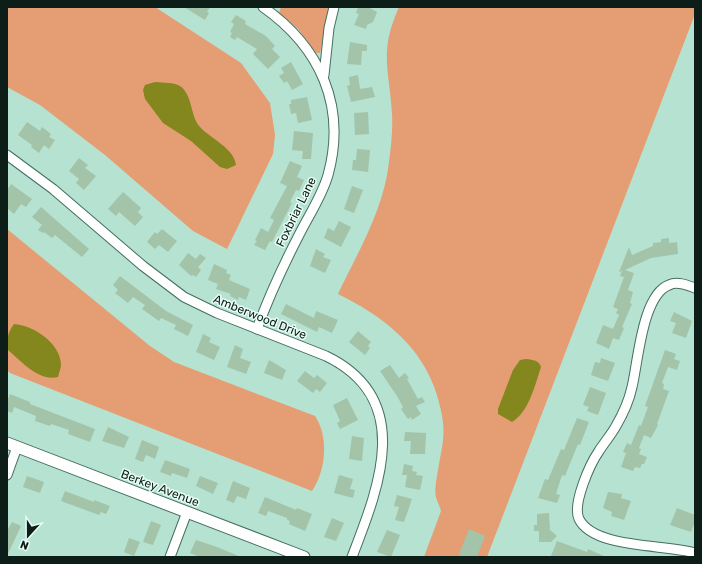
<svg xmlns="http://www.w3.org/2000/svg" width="702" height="564" font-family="Rubik,sans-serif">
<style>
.green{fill:#e59d73}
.water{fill:#84861e}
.building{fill:#a3c4a9}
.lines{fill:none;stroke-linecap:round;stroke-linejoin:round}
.minor-casing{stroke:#456f60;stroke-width:11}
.tertiary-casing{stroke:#456f60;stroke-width:13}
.minor{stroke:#fff;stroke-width:9}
.tertiary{stroke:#fff;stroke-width:11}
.labels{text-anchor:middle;stroke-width:3;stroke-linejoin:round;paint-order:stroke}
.street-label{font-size:12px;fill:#0d1e18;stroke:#e7fdf5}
</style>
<rect width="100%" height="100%" fill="#b5e2d1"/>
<g class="green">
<polygon points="7,7 155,7 241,63 270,103 275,135 273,154 227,249 193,231 105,155 40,105 7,87"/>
<polygon points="281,7 330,7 320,53 316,53 298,29 279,13"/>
<path d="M399 7H695V14L487 557H424L441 511C440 506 437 502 436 497 433 489 442 452 443 440 445 424 441 410 437 395 422 346 383 316 338 294 358 252 384 209 389 162 391 146 393 129 392 114 389 68 379 52 399 7Z"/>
<path d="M7 229 150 346 174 362 315 416C329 437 326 470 312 491L10 373 7 370Z"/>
</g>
<g class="water">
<path d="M155 82C164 83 173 82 180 86 193 95 190 116 200 127 211 139 234 148 236 165L227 169 220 167 191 141 163 123 145 99 143 90 145 85Z"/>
<path d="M14 324C33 325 60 343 61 364 61 368 59 373 58 377 39 382 21 361 8 350 6 340 8 332 14 324Z"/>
<path d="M526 359C533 360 539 360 541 367 535 385 529 412 512 422L498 414V409L513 370 520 360Z"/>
</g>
<g class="building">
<polygon points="184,7 210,7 207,12 209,13 205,20"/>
<polygon points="358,7 368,7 377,12 373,22 367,25 366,29 354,25 359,14 356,13"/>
<polygon points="236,15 246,21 245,24 266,36 275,46 272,49 280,57 268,69 253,54 257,49 237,37 235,40 230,37 232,33 230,32 234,24 231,22"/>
<polygon points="350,42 367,45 367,51 362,51 361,65 347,64"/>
<polygon points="291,62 303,84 292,90 287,81 284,83 279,76 284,73 281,68"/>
<polygon points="358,75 360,89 372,87 375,97 351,102 347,86 350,85 349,77"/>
<polygon points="307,97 312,120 298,123 296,113 291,114 289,104 291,104 291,100"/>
<polygon points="368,112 369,134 355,135 354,113"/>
<polygon points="27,122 40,131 42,127 51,134 49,137 55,140 49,149 44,145 39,153 31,147 32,145 18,135"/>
<polygon points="294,131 313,133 311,159 302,159 303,151 292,150"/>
<polygon points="357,149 370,150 368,172 352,170 353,160 356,160"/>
<polygon points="79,158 88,165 85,168 96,176 84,190 76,183 79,179 69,171"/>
<polygon points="290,161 302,166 297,177 304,180 299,191 296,190 290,202 292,203 272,242 270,241 265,250 254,245 257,241 255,240 261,228 268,232 274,220 270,218 287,186 280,183"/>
<polygon points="11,184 32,199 26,207 21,204 14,214 7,208 7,190"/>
<polygon points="352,186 363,190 354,213 344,209"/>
<polygon points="123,192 141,208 138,212 143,217 135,226 119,212 116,216 108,209"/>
<polygon points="41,207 89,249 82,257 55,235 52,238 44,232 43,233 38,230 42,225 32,217"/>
<polygon points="339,221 351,227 341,247 324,238 328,228 334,231"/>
<polygon points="162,229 177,241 168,252 159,245 155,249 147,242 155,232 157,234"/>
<polygon points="669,238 669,243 677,242 678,254 651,258 625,270 634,273 628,290 633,292 630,303 632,304 622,327 624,328 619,340 613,338 609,349 596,343 603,325 613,329 619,315 616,313 618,309 613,307 624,277 620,276 622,271 619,272 629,247 632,255 653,246 653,243 661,242 661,239"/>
<polygon points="316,249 325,254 323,257 331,260 325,273 310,266"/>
<polygon points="188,253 196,259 200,254 206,258 198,267 201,270 196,277 193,275 191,276 179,265"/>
<polygon points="214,264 227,270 226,273 231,275 229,280 250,289 246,300 239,297 238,300 230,296 231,294 216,289 218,284 208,280"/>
<polygon points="120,276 166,311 193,325 188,336 174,329 176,325 161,318 159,321 142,309 145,305 133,297 128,303 115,293 118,290 113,285"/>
<polygon points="286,304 314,318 316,311 338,320 332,333 319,327 317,332 281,314"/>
<polygon points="674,312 692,321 686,338 672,333 676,323 670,321"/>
<polygon points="358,331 371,342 368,346 370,348 365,355 349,342"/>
<polygon points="203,334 211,338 209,342 220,347 214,360 196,352"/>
<polygon points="235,345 243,349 240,358 251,362 246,374 227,367"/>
<polygon points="665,350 676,354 674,359 680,361 677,370 668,367 662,383 664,384 663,389 669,391 657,424 658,425 651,438 644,435 639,448 641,449 639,454 647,457 644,464 642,464 640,468 635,467 633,471 621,467 626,453 623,452 627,443 631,445 639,425 641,426 648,407 645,406"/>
<polygon points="601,358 615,363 608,381 591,375 595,362 600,363"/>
<polygon points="269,360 286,370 282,380 264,373"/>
<polygon points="390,365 399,378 405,373 409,378 407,379 418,399 422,397 425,402 416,406 421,414 412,420 411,417 408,419 401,409 403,407 397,396 380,371"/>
<polygon points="305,371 314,378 317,375 327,383 320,392 316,389 313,393 297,381"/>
<polygon points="590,387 606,393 598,415 587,411 589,407 583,405"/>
<polygon points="10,394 30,402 30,404 95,429 90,442 68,434 69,430 51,424 50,426 35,421 36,416 14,407 12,413 7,411 7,402"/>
<polygon points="347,398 358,420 340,429 337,423 340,421 333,405"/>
<polygon points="577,418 589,422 580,445 578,444 565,476 562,475 556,494 560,495 557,503 538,498 545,479 548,480 561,449 564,450"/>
<polygon points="108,427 129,437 124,448 102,441"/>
<polygon points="405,432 426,433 425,454 410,454 411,441 404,441"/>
<polygon points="352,436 364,438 362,461 349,459"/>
<polygon points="142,440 159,447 155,459 146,455 143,462 135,459"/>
<polygon points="165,460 190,469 187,478 172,473 171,476 160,472"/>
<polygon points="404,464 413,466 412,471 417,472 416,475 423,476 420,490 405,487 407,475 402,475"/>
<polygon points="339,475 353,479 350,489 355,490 353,498 334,493"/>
<polygon points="27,476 44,482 40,493 23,487"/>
<polygon points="200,476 218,483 213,494 196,486"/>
<polygon points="233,481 250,488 246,499 237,496 234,503 226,500"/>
<polygon points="65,491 94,502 94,500 110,506 106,514 101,512 99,515 61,501"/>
<polygon points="608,492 622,494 621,498 631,501 624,520 611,516 612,512 603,508"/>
<polygon points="397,495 412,499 404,522 395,520 399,507 394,506"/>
<polygon points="265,497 296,510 297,508 312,514 305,531 289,524 290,521 287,520 287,518 268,511 266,516 258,513"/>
<polygon points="677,508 695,515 695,522 691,532 670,525"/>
<polygon points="549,513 550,530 557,536 551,542 539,542 539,531 534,531 534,525 537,525 537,514"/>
<polygon points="332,518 344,523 336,541 324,537"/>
<polygon points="151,521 161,525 153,545 143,542"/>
<polygon points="12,522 21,526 7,556 7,531"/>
<polygon points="469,529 485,536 477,557 458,557"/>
<polygon points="387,530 400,535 391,557 377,552"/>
<polygon points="129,538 140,542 134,556 124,552"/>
<polygon points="196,540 217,547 241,557 200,557 190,553"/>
<polygon points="557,541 587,552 588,549 606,557 555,557 551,556"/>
</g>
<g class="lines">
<defs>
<g id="minor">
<polyline points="324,75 329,28 334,7"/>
<path d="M7 155 53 189 143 266 184 297 217 313 326 356C415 399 379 487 352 557"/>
<path d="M695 288C687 285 677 281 669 285 642 295 638 363 632 387 629 401 623 414 616 426 611 435 604 443 599 451 590 464 572 504 579 519 594 549 666 544 695 553"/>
<path d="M257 329C269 296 283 266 299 235 309 215 322 196 328 175 347 106 320 47 263 7"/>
<polyline points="7,475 17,447"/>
<polyline points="170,557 187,512"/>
</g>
<polyline id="tertiary" points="7,443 304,557"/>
</defs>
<use href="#minor" class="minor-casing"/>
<use href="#tertiary" class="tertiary-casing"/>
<use href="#minor" class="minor"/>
<use href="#tertiary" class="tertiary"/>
</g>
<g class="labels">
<g class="street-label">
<text transform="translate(296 212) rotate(-64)" y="4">Foxbriar Lane</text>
<text transform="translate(260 317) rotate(22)" y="4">Amberwood Drive</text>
<text transform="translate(160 488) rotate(21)" y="4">Berkey Avenue</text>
</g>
</g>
<rect width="702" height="564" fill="none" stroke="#0d1e18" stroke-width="16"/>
<g transform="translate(28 536) rotate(201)" stroke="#e7fdf5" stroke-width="3" paint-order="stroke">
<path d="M0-3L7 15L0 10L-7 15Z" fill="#0d1e18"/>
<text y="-6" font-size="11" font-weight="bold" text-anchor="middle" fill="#0d1e18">N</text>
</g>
</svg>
